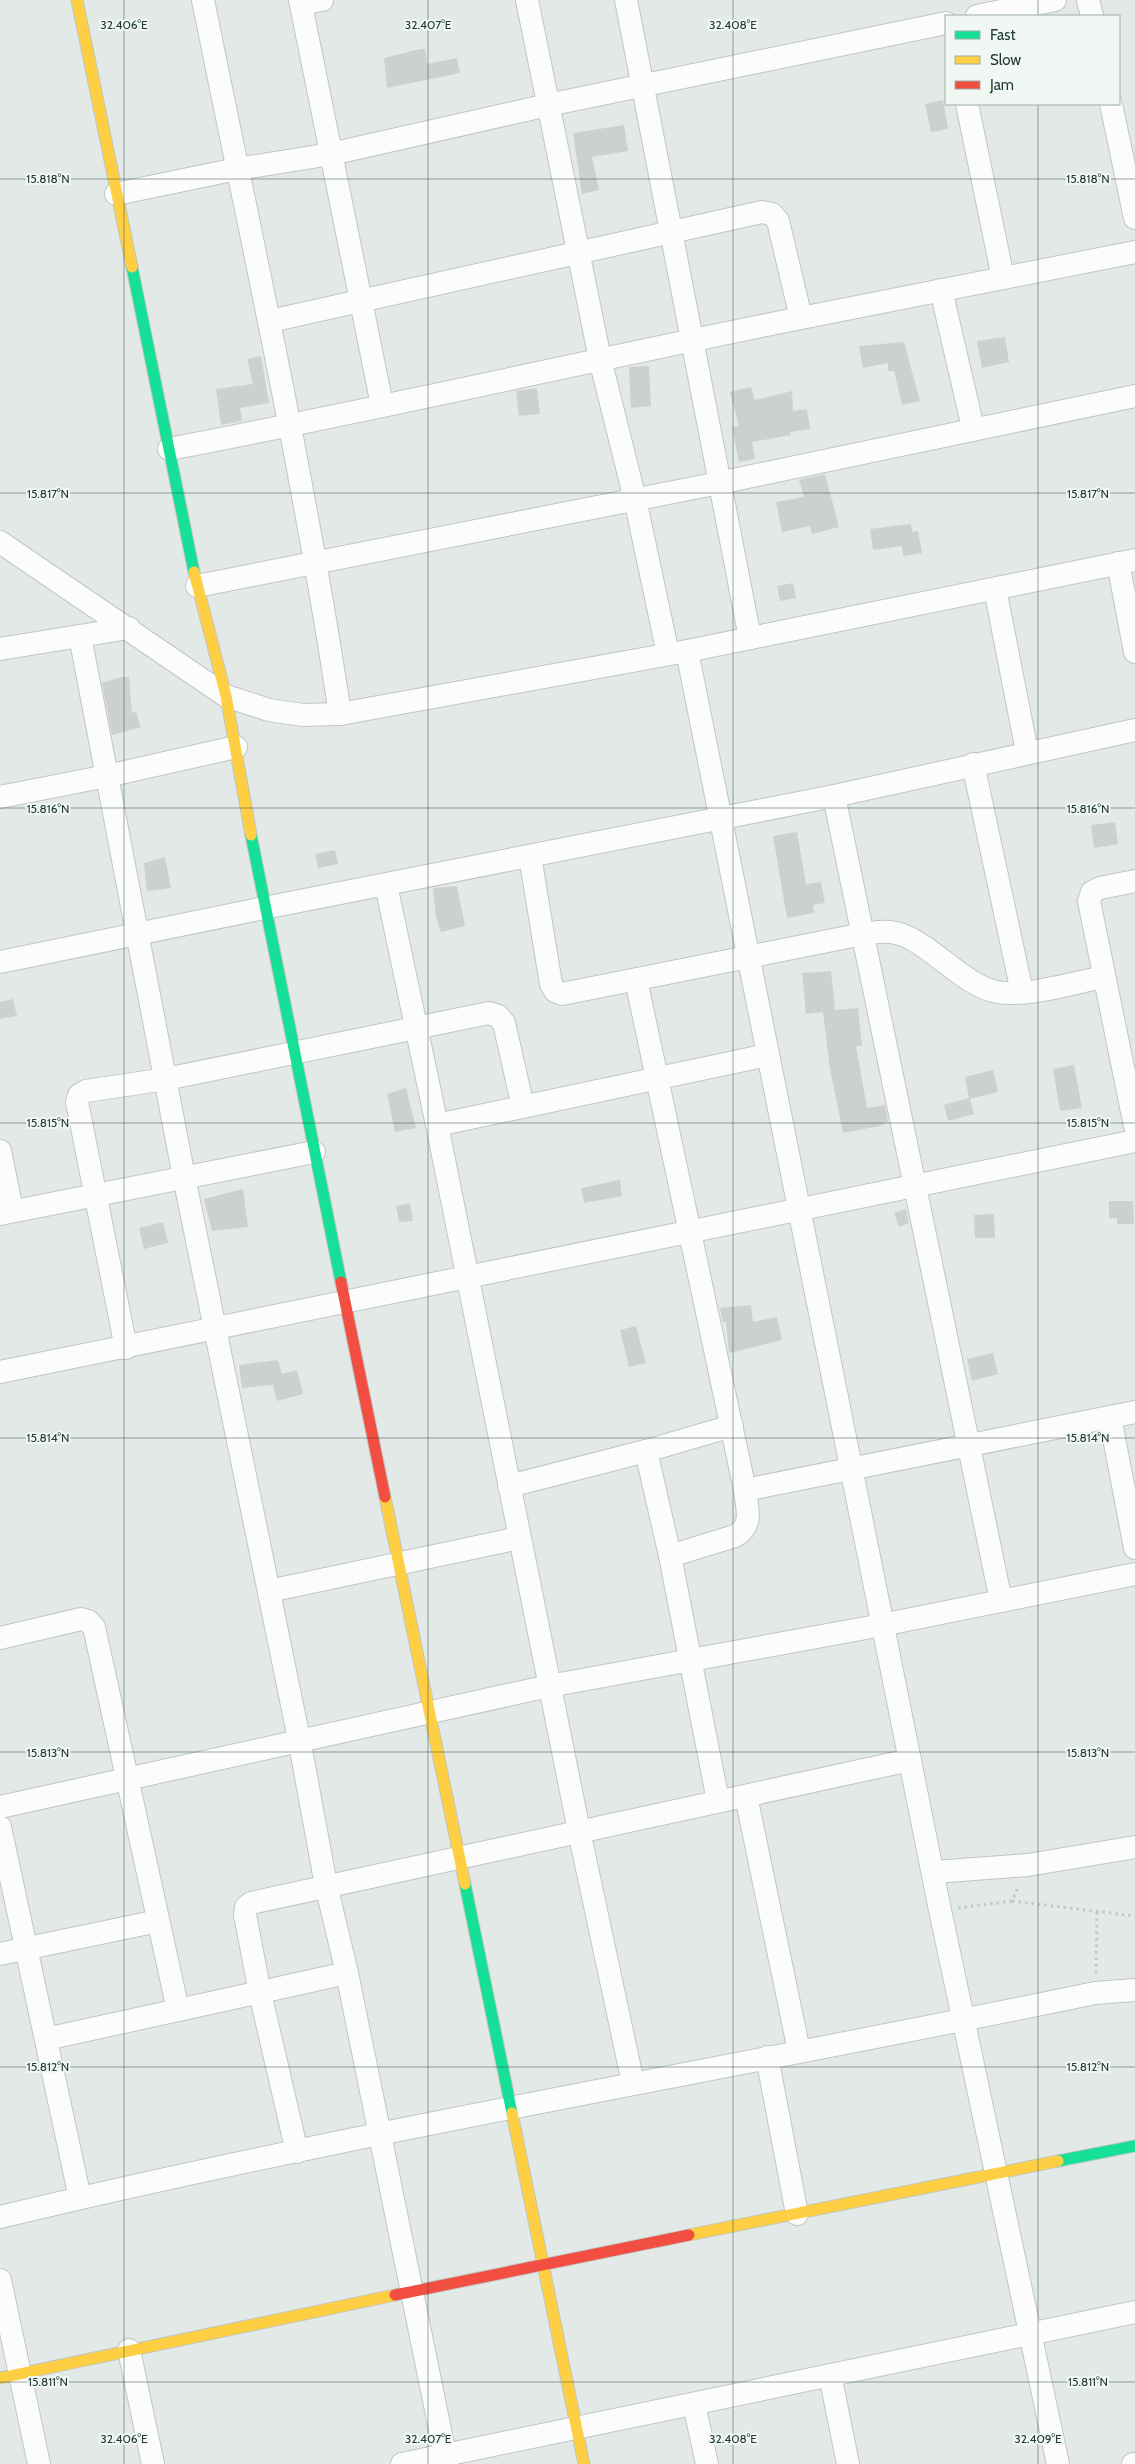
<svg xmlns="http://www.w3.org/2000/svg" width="1135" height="2464" font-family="Cabin,sans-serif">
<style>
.building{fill:#ccd1cf}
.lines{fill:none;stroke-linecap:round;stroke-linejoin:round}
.street-casing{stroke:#c0c6c3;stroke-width:24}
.fast-casing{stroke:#bfc6c3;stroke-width:13}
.slow-casing{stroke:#bfc6c3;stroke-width:13}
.jam-casing{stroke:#bfc6c3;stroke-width:13}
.path{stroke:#c0c9c5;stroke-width:3;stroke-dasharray:2.5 4;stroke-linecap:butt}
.street{stroke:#fbfcfb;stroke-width:22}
.fast{stroke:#16e098;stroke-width:11}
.slow{stroke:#ffcf43;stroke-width:11}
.jam{stroke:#f24e42;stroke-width:11}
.ticks{fill:none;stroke:#223b34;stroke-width:1;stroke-opacity:0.45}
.ticks-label{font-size:12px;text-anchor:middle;fill:#223b34;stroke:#f1f8f4;stroke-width:4;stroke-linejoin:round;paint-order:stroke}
</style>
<rect width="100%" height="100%" fill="#e3e9e6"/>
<g class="building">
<polygon points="420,49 425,49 427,64 457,58 460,73 387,88 384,58"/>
<polygon points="943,100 948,129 931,132 925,104"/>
<polygon points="624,125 628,151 592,157 599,190 582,194 573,133"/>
<polygon points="1005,337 1009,362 982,368 977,341"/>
<polygon points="904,342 920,401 902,405 894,371 888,371 888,363 863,368 859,346"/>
<polygon points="261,356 269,403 240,408 242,421 221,425 216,389 253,384 247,359"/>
<polygon points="649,366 651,406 631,408 629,367"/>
<polygon points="751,387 755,400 792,391 793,411 807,409 810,429 790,432 791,435 752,442 755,459 739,462 732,427 739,426 730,392"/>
<polygon points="537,388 540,414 519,416 516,391"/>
<polygon points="825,474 839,527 812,534 810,526 782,532 776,502 804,497 799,480"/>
<polygon points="911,524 912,532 918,531 922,553 903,556 902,546 873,550 870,529"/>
<polygon points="793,583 796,598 780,601 777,586"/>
<polygon points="121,677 129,677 132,713 136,712 141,727 112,735 102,683"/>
<polygon points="1115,822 1118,844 1094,848 1091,825"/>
<polygon points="797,832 806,884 821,882 825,903 813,905 814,913 787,918 773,836"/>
<polygon points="335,850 338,864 318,868 315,854"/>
<polygon points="165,857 171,888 147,891 144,863"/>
<polygon points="457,886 465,926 441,932 436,917 433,888"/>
<polygon points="831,971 835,1010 858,1008 862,1046 856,1046 867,1108 885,1105 888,1122 884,1123 884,1125 843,1133 830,1069 823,1012 806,1014 802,973"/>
<polygon points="13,999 17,1016 0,1019 0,1002"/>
<polygon points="1074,1065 1082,1108 1060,1111 1053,1069"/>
<polygon points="993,1070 998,1092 970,1099 974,1114 948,1121 944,1105 969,1098 965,1077"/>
<polygon points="406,1088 416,1128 395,1132 387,1094"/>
<polygon points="620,1180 622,1196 584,1203 581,1188"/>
<polygon points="243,1189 248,1227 212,1231 204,1199"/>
<polygon points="1109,1201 1133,1201 1134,1224 1117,1224 1117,1218 1109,1218"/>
<polygon points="410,1203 413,1221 399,1222 396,1206"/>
<polygon points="906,1209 909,1223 899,1227 894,1213"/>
<polygon points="994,1214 995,1238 975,1238 974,1215"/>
<polygon points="163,1222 168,1243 144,1249 139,1228"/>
<polygon points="751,1305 753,1322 777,1317 782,1340 729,1353 726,1322 723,1322 720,1308"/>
<polygon points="636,1326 646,1363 629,1367 620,1330"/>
<polygon points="993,1353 998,1374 972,1381 967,1359"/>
<polygon points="278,1360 282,1374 297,1370 303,1394 277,1401 273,1385 242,1388 239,1365"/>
</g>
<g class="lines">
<defs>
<g id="street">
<path d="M203 0C251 238 304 474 340 714"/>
<polyline points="300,0 382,405"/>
<polyline points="527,0 600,359 635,499 668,654"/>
<polyline points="626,0 750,638"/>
<polyline points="1088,0 1092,16"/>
<polyline points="301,4 322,0"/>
<polyline points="977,16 1055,0"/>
<polyline points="967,104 1003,278"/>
<polyline points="1111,104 1135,218"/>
<polyline points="116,194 237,169 331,154 548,105 946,23"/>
<polyline points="941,290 973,428"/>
<polyline points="801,318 1135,252"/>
<path d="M169 449C380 409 590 360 801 318L778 221 772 214 762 212 270 321"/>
<polyline points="0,542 226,696 269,710 303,715 340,714 687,651 1135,560"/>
<polyline points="1118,563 1135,652"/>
<polyline points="197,586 719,483 1135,396"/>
<polyline points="995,589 1027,752"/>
<polyline points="80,636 184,1177 299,1739 326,1885 347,1973 447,2464"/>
<polyline points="0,649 129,628"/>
<polyline points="687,651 940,1910 1058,2464"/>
<polyline points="973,764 1022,992"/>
<polyline points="834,796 1001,1601"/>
<polyline points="0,797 107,776 236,747"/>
<path d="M530 856 551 984 555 991 562 994 863 934C872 933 882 931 890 932 923 934 962 986 997 992 1029 997 1072 983 1104 977"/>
<polyline points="1135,881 1100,888 1092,892 1089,901 1135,1126"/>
<polyline points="386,885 437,1125 579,1831 633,2083"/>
<polyline points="0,962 264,908 834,796 1135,730"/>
<path d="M636 980 745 1490C747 1510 754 1525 735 1536L670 1556"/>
<polyline points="437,1125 768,1055"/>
<polyline points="0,1151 12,1210"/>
<polyline points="0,1214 314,1152"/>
<polyline points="126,1348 77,1102 79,1095 86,1091 166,1079 489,1013 498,1016 504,1023 523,1107"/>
<polyline points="0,1372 1135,1141"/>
<polyline points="1110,1417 1135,1548"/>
<polyline points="646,1451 670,1556 718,1801"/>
<polyline points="509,1486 646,1451 732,1426"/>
<polyline points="745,1490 1135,1412"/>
<polyline points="269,1591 519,1538"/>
<polyline points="0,1638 81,1619 88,1621 94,1627 178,2010"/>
<polyline points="746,1796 799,2051"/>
<polyline points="0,1807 549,1686 882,1625 1135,1574"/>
<polyline points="0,1827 80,2198"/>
<polyline points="934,1872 1028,1865 1135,1847"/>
<polyline points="0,1954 158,1921"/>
<polyline points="46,2039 347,1973"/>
<polyline points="767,2057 797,2214"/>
<polyline points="297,2152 260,1993 245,1915 246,1907 251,1903 910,1760"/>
<path d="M0 2217C362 2130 730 2069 1095 1993L1135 1990"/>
<polyline points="0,2280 39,2464"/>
<polyline points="129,2350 153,2464"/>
<polyline points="830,2375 848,2464"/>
<polyline points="694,2404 707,2464"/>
<polyline points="402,2464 1135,2312"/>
<polyline points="1133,2464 1135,2464"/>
</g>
<g id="fast">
<polyline points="132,267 194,572"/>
<polyline points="251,835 341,1282"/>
<polyline points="465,1884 512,2113"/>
<polyline points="1058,2161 1135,2146"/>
</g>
<g id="slow">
<polyline points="77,0 132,267"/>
<polyline points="194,572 226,696 251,835"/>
<polyline points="385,1497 465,1884"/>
<polyline points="512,2113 584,2464"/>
<polyline points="689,2235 1058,2161"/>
<polyline points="0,2378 395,2295"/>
</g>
<g id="jam">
<polyline points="341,1282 385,1497"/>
<polyline points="395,2295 689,2235"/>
</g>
</defs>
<use href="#street" class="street-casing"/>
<use href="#fast" class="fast-casing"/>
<use href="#slow" class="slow-casing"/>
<use href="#jam" class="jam-casing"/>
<g class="path">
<polyline points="1012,1901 1135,1916"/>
<polyline points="958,1908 1012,1901 1019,1885"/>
<polyline points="1096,1973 1097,1911"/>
</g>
<use href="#street" class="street"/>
<use href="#fast" class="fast"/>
<use href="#slow" class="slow"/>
<use href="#jam" class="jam"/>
</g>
<path class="ticks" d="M124 0V2464M428 0V2464M733 0V2464M1038 0V16M1038 104V2464M0 179H1135M0 493H1135M0 808H1135M0 1123H1135M0 1438H1135M0 1752H1135M0 2067H1135M0 2382H1135"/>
<g class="ticks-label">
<text x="124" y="29">32.406°E</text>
<text x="428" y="29">32.407°E</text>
<text x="733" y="29">32.408°E</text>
<text x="48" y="183">15.818°N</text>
<text x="1088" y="183">15.818°N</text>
<text x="48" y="498">15.817°N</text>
<text x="1088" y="498">15.817°N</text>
<text x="48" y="813">15.816°N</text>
<text x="1088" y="813">15.816°N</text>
<text x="48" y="1127">15.815°N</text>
<text x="1088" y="1127">15.815°N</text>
<text x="48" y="1442">15.814°N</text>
<text x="1088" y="1442">15.814°N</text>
<text x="48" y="1757">15.813°N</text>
<text x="1088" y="1757">15.813°N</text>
<text x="48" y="2071">15.812°N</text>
<text x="1088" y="2071">15.812°N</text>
<text x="48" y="2386">15.811°N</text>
<text x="1088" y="2386">15.811°N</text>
<text x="124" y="2443">32.406°E</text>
<text x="428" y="2443">32.407°E</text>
<text x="733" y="2443">32.408°E</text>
<text x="1038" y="2443">32.409°E</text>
</g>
<rect x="945" y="15" width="175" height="90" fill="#f1f8f4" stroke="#9eaca7"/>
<rect x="955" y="31" width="25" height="8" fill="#16e098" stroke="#9eaca7"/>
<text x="990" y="40" font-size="15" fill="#223b34">Fast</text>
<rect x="955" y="56" width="25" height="8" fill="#ffcf43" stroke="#9eaca7"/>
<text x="990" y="65" font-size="15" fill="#223b34">Slow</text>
<rect x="955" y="81" width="25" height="8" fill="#f24e42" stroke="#9eaca7"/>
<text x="990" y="90" font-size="15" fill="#223b34">Jam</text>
</svg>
